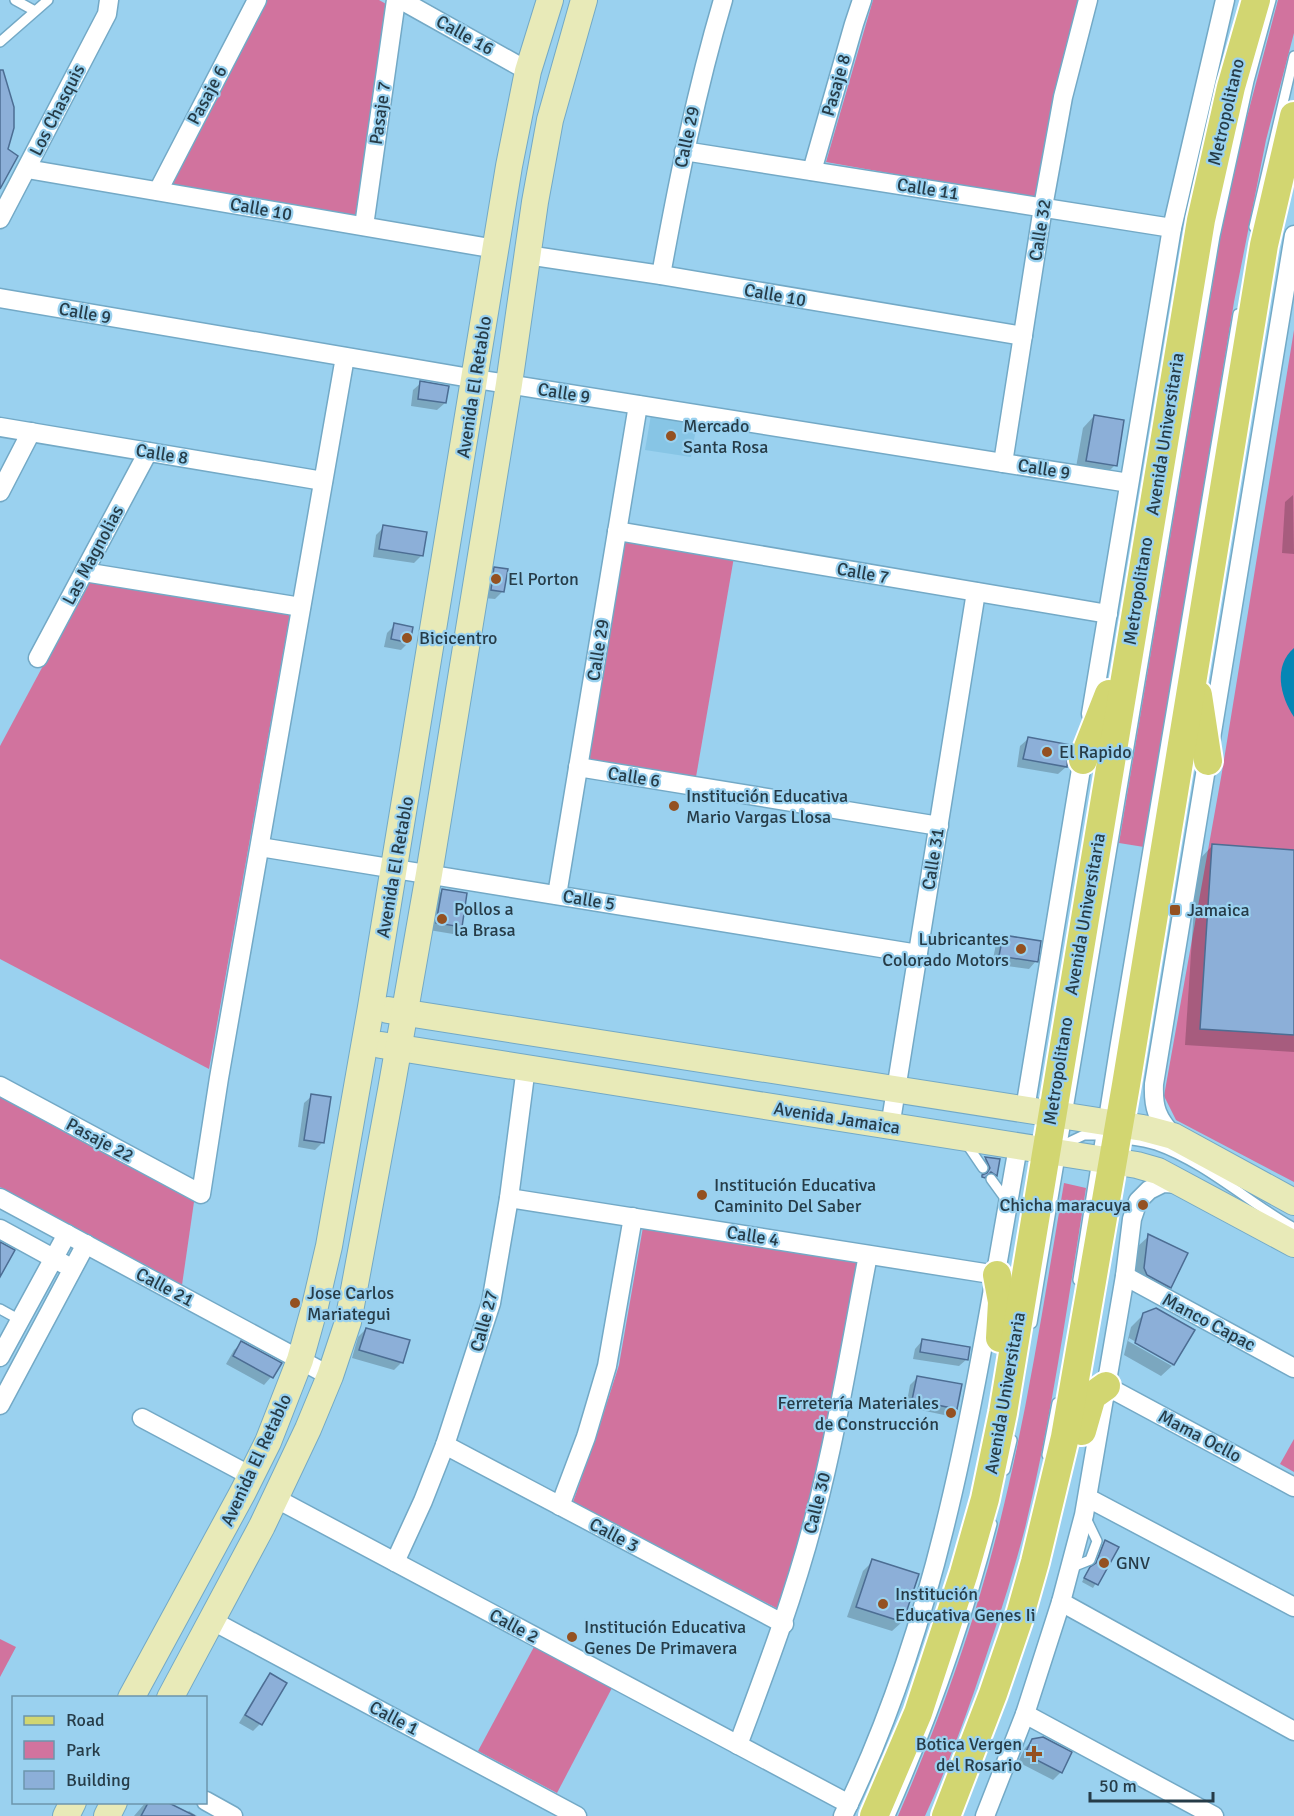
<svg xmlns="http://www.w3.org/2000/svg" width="1294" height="1816" font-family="Signika,sans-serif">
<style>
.built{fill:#87c5e5}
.green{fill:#d1739e}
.water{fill:#0586b5}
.shadow{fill:#0003;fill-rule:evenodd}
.building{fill:#8cafd8;stroke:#4c6d93;stroke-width:1.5}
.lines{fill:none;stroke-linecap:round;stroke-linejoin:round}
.lane-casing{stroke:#73a9c6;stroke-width:12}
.street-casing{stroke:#73a9c6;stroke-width:21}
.secondary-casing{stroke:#73a9c6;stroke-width:28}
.primary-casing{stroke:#fff;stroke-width:32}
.lane{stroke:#fff;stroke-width:9}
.street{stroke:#fff;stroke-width:18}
.secondary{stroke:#e8eab8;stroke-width:26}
.primary{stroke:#d2d671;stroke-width:28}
.poi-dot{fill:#945121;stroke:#9ad1ef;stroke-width:2}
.labels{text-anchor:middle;stroke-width:4.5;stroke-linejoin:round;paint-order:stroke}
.street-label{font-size:18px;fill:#263c48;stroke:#9ad1ef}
.poi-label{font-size:18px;fill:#263c48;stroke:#9ad1ef;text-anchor:start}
</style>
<rect width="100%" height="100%" fill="#9ad1ef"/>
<polygon class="built" points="651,415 697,423 691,457 645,450"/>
<g class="green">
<polygon points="265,0 379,0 395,9 364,219 164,185"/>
<polygon points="873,0 1081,0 1035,199 826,162"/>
<polygon points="1278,0 1294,0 1294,33 1266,140 1234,302 1144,847 1119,843 1221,233 1243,132"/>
<polygon points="1294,330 1294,1182 1176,1120 1164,1096 1222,772"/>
<polygon points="624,539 734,557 696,777 587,759"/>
<polygon points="89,580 290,614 209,1069 0,959 0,746"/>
<polygon points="0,1091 195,1195 182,1285 0,1187"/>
<path d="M1064 1183 1086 1188C1068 1301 1052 1416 1025 1528 1011 1582 993 1636 975 1689 960 1732 944 1775 925 1816H898C933 1735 964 1653 988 1567 1023 1442 1042 1312 1064 1183Z"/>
<polygon points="643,1227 859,1263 826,1435 806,1522 780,1610 573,1502 597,1434 619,1365"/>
<polygon points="1294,1439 1294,1472 1280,1464"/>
<polygon points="0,1639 16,1647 0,1677"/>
<polygon points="535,1645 613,1686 557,1793 478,1751"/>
</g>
<path class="water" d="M1294 648V717C1280 696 1273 666 1294 648Z"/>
<g class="shadow">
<polygon points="421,383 445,403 437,410 411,406 413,390"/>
<polygon points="1094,416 1115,465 1103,477 1075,473 1083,428"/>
<polygon points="1293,495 1294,554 1282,553 1285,502"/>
<polygon points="384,527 422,555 414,563 373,557 376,535"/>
<polygon points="495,569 502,592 495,599 484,598 487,576"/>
<polygon points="395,625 409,642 401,650 384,647 387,633"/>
<polygon points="1028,739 1066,754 1066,767 1058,774 1017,767 1020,746"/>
<polygon points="1212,846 1294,851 1294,1052 1185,1045 1197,862"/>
<polygon points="442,891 460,926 453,934 429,930 434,899"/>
<polygon points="1003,936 1036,961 1029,969 992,964 996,944"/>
<polygon points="312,1096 323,1142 315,1150 298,1147 304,1103"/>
<polygon points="986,1158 999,1161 996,1175 993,1179 986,1175 983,1161"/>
<polygon points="1149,1236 1170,1287 1158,1299 1133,1281 1137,1247"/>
<path d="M1144 1314 1193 1331 1173 1365 1161 1376 1124 1355 1131 1327ZM1129 1338 1172 1362V1366L1128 1341Z"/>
<polygon points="366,1329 402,1362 394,1370 352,1358 358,1337"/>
<polygon points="922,1341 967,1359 959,1366 913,1359 915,1349"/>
<polygon points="242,1343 280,1363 271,1377 264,1385 226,1364 234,1350"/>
<polygon points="917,1378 956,1408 949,1416 906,1407 910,1385"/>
<polygon points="1106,1542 1117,1548 1093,1588 1082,1582 1087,1572 1094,1567 1102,1545"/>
<polygon points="873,1561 902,1622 892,1631 847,1617 863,1571"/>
<polygon points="271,1675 260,1724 253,1731 239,1723 263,1683"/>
<polygon points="1033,1740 1061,1772 1053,1780 1018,1762 1025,1748"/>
<polygon points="146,1802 166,1802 187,1813 189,1811 197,1816 134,1816"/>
</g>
<g class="building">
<polygon points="0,70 3,70 14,107 14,128 8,149 18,156 0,189"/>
<polygon points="420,381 449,386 446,403 418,399"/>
<polygon points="1094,415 1124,420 1117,466 1086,461"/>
<polygon points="383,525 427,532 423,556 379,549"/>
<polygon points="494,567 508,569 504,592 491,590"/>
<polygon points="394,623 413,627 410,643 391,639"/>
<polygon points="1028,737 1071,745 1068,755 1067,767 1023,759"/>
<polygon points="1212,844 1294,850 1294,1035 1200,1029"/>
<polygon points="442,889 467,893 462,927 436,923"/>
<polygon points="1003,935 1041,941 1038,962 999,956"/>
<polygon points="311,1094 331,1097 324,1143 304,1140"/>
<polygon points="985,1157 1000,1159 997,1176 991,1172 985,1178 982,1177 982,1175 987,1173 990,1168"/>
<polygon points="1148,1234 1188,1253 1171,1288 1147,1275 1144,1268"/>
<polygon points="0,1242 15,1250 0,1277"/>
<polygon points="1156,1308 1195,1330 1174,1365 1135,1343 1143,1313"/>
<polygon points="366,1328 410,1340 403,1363 359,1350"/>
<polygon points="922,1339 970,1347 968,1360 920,1352"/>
<polygon points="241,1341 282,1363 273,1378 233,1356"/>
<polygon points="917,1376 962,1384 957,1409 912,1400"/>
<polygon points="1105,1540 1119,1547 1098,1585 1084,1578 1090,1567 1096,1563"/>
<polygon points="872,1559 919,1574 903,1622 856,1607"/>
<polygon points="270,1673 287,1683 262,1725 245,1715"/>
<polygon points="1043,1737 1072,1752 1062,1773 1025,1754 1032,1739"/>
<polygon points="148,1803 169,1803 195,1816 141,1816"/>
</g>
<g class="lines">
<defs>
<g id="lane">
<polyline points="15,0 35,11"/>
<polyline points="0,42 48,0"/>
<polyline points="1254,227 1294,56"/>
<path d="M1119 1138C1131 1140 1144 1141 1156 1145 1205 1162 1248 1202 1294 1228"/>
<polyline points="966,1143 983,1168"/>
<polyline points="1063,1145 1084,1135 1106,1135"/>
<polyline points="991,1179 1007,1201"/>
<polyline points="1078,1280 1115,1046 1238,314"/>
<polyline points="0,1309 20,1320"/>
<polyline points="1032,1323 1215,236 1249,81 1271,0"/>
<polyline points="1047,1455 1057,1403"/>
<polyline points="1005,1470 1012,1440"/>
<polyline points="1070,1568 1090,1560 1097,1541 1085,1516"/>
<path d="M890 1816C932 1721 966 1625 992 1524"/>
</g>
<g id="street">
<polyline points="401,0 528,71"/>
<polyline points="684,151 1172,228"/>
<polyline points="27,169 496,249"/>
<polyline points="812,171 854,24 862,0"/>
<polyline points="158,191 257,0"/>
<polyline points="0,219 107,14 109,0"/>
<polyline points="364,226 396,0"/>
<polyline points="527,255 661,275 1023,336"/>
<path d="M661 275C678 182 696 91 723 0"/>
<polyline points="0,298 476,379 1129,483"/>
<polyline points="0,427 323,481"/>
<polyline points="1003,463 1043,207 1063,97 1088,0"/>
<polyline points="0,492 31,432"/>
<polyline points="617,531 1108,614"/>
<polyline points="84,572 301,607"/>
<polyline points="38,658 148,452"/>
<polyline points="1091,714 1172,228 1225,0"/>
<polyline points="578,767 939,826"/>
<polyline points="260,847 918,954"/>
<polyline points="557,895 638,405"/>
<polyline points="0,1086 201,1194 219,1078 345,357"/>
<polyline points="1025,1109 1084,751"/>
<polyline points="890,1127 976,592"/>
<path d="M1173 1136C1157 1118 1153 1108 1154 1084L1294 235"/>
<polyline points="0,1198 330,1376"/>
<polyline points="509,1198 997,1275"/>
<polyline points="0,1229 64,1264"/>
<polyline points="1125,1276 1294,1368"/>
<polyline points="0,1357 67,1234"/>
<polyline points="1106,1386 1294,1487"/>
<polyline points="0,1405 86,1244"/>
<polyline points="142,1418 251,1476"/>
<polyline points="445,1445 784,1624"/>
<polyline points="275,1498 849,1804"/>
<polyline points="1088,1498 1294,1607"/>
<polyline points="560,1506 586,1437 607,1366 633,1217"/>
<polyline points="395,1562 423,1501 445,1445 491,1303 509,1198 526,1067"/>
<polyline points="1061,1602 1294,1731"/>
<polyline points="211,1620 577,1816"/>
<polyline points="1025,1714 1214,1816"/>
<path d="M738 1745C766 1670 794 1596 814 1519 837 1432 851 1343 868 1255"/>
<polyline points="206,1801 233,1816"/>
<path d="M843 1816C946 1606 977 1375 1018 1147"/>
<polyline points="985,1816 1025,1714 1061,1602 1084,1515 1125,1276 1132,1219 1138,1201 1149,1190 1163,1183 1181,1184"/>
</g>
<g id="secondary">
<polyline points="388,1010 1143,1128 1173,1136 1294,1202"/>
<polyline points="381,1045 1137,1165 1158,1171 1294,1244"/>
<polyline points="131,1698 243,1492 268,1442 300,1360 315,1306 329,1246 371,1007 509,166 528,71 550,0"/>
<polyline points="170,1698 262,1526 308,1429 330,1376 348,1322 391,1090 429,874 509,384 535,202 550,120 584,0"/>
<polyline points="66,1816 73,1802"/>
<polyline points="107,1816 114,1802"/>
</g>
<g id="primary">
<polyline points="1198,695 1208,761"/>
<polyline points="1083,760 1109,694"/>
<polyline points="997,1275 1002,1302 1000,1338"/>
<polyline points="1082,1431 1092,1396 1106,1386"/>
<polyline points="874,1816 918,1713 964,1573 985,1499 1003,1413 1201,220 1231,87 1256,0"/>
<polyline points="946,1816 993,1694 1020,1615 1035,1562 1065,1437 1126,1085 1264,245 1294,116"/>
</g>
</defs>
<use href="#lane" class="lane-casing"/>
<use href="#street" class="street-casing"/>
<use href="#secondary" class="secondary-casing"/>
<use href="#primary" class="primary-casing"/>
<use href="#lane" class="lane"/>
<use href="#street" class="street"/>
<use href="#secondary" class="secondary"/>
<use href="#primary" class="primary"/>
</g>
<g class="poi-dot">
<circle cx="671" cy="436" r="6"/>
<circle cx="496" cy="579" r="6"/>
<circle cx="407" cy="638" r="6"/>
<circle cx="1047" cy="752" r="6"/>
<circle cx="674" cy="806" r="6"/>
<rect x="1169" y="904" width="12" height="12" rx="3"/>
<circle cx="442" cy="919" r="6"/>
<circle cx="1021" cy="949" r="6"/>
<circle cx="702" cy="1195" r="6"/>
<circle cx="1143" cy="1205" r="6"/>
<circle cx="295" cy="1303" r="6"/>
<circle cx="951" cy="1413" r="6"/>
<circle cx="1104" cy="1563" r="6"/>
<circle cx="883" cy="1604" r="6"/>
<circle cx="572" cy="1637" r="6"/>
<path d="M1031 1745h6v6h6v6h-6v6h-6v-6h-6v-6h6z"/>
</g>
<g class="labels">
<g class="street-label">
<text transform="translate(465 35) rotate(29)" y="6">Calle 16</text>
<text transform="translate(836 85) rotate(-74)" y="6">Pasaje 8</text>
<text transform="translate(207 95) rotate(-62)" y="6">Pasaje 6</text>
<text transform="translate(57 110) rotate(-63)" y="6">Los Chasquis</text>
<text transform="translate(1226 112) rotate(-77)" y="6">Metropolitano</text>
<text transform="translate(380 113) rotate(-82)" y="6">Pasaje 7</text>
<text transform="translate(687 137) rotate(-78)" y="6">Calle 29</text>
<text transform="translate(928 189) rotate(9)" y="6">Calle 11</text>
<text transform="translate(261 209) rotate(10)" y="6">Calle 10</text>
<text transform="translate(1040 230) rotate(-81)" y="6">Calle 32</text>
<text transform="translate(775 295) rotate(10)" y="6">Calle 10</text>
<text transform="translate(85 313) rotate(10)" y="6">Calle 9</text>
<text transform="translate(474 387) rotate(-81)" y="6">Avenida El Retablo</text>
<text transform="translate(564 393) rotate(9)" y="6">Calle 9</text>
<text transform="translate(1165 434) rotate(-81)" y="6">Avenida Universitaria</text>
<text transform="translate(162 454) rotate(9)" y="6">Calle 8</text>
<text transform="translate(1044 469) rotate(9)" y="6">Calle 9</text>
<text transform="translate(93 555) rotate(-62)" y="6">Las Magnolias</text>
<text transform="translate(863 573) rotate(10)" y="6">Calle 7</text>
<text transform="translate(1138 591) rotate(-81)" y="6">Metropolitano</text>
<text transform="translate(598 650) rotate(-81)" y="6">Calle 29</text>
<text transform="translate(634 777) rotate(9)" y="6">Calle 6</text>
<text transform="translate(933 859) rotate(-81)" y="6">Calle 31</text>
<text transform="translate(395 867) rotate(-80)" y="6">Avenida El Retablo</text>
<text transform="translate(589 900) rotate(9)" y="6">Calle 5</text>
<text transform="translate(1085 914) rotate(-80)" y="6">Avenida Universitaria</text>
<text transform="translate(1058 1071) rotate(-81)" y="6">Metropolitano</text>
<text transform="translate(837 1118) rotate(9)" y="6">Avenida Jamaica</text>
<text transform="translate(100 1140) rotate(28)" y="6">Pasaje 22</text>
<text transform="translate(753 1236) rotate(9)" y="6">Calle 4</text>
<text transform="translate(165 1287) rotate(28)" y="6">Calle 21</text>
<text transform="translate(484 1321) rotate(-75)" y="6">Calle 27</text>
<text transform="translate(1209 1322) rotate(28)" y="6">Manco Capac</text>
<text transform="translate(1005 1393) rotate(-80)" y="6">Avenida Universitaria</text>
<text transform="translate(1200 1436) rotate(28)" y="6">Mama Ocllo</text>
<text transform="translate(256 1460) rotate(-65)" y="6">Avenida El Retablo</text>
<text transform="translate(817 1503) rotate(-76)" y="6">Calle 30</text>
<text transform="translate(614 1535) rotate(28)" y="6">Calle 3</text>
<text transform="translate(514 1626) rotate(28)" y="6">Calle 2</text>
<text transform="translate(394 1718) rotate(28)" y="6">Calle 1</text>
</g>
<g class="poi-label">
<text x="683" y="432">Mercado<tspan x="683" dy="21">Santa Rosa</tspan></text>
<text x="508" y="585">El Porton</text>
<text x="419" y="644">Bicicentro</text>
<text x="1059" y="758">El Rapido</text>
<text x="686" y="802">Institución Educativa<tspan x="686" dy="21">Mario Vargas Llosa</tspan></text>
<text x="454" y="915">Pollos a<tspan x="454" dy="21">la Brasa</tspan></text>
<text x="1187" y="916">Jamaica</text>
<text x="1009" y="945" text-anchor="end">Lubricantes<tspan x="1009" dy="21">Colorado Motors</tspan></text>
<text x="714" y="1191">Institución Educativa<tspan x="714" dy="21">Caminito Del Saber</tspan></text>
<text x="1131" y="1211" text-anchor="end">Chicha maracuya</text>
<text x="307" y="1299">Jose Carlos<tspan x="307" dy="21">Mariategui</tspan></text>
<text x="939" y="1409" text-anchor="end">Ferretería Materiales<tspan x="939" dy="21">de Construcción</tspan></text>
<text x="1116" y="1569">GNV</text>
<text x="895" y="1600">Institución<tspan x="895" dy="21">Educativa Genes Ii</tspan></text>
<text x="584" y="1633">Institución Educativa<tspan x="584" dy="21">Genes De Primavera</tspan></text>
<text x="1022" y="1750" text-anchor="end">Botica Vergen<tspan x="1022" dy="21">del Rosario</tspan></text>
</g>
</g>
<rect x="12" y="1696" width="195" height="108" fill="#9ad1ef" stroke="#6c95ac" stroke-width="1.5"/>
<rect x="24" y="1716" width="30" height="9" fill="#d2d671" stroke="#6c95ac" stroke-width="1.5"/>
<text x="66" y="1726" font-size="18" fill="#263c48">Road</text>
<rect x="24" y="1741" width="30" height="18" fill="#d1739e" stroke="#6c95ac" stroke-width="1.5"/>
<text x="66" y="1756" font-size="18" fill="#263c48">Park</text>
<rect x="24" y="1771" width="30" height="18" fill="#8cafd8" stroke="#6c95ac" stroke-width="1.5"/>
<text x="66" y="1786" font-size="18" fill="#263c48">Building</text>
<path d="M1090 1792v9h123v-9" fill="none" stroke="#263c48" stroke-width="3"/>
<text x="1099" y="1792" font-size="18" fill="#263c48" stroke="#9ad1ef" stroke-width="4.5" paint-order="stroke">50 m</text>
</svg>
